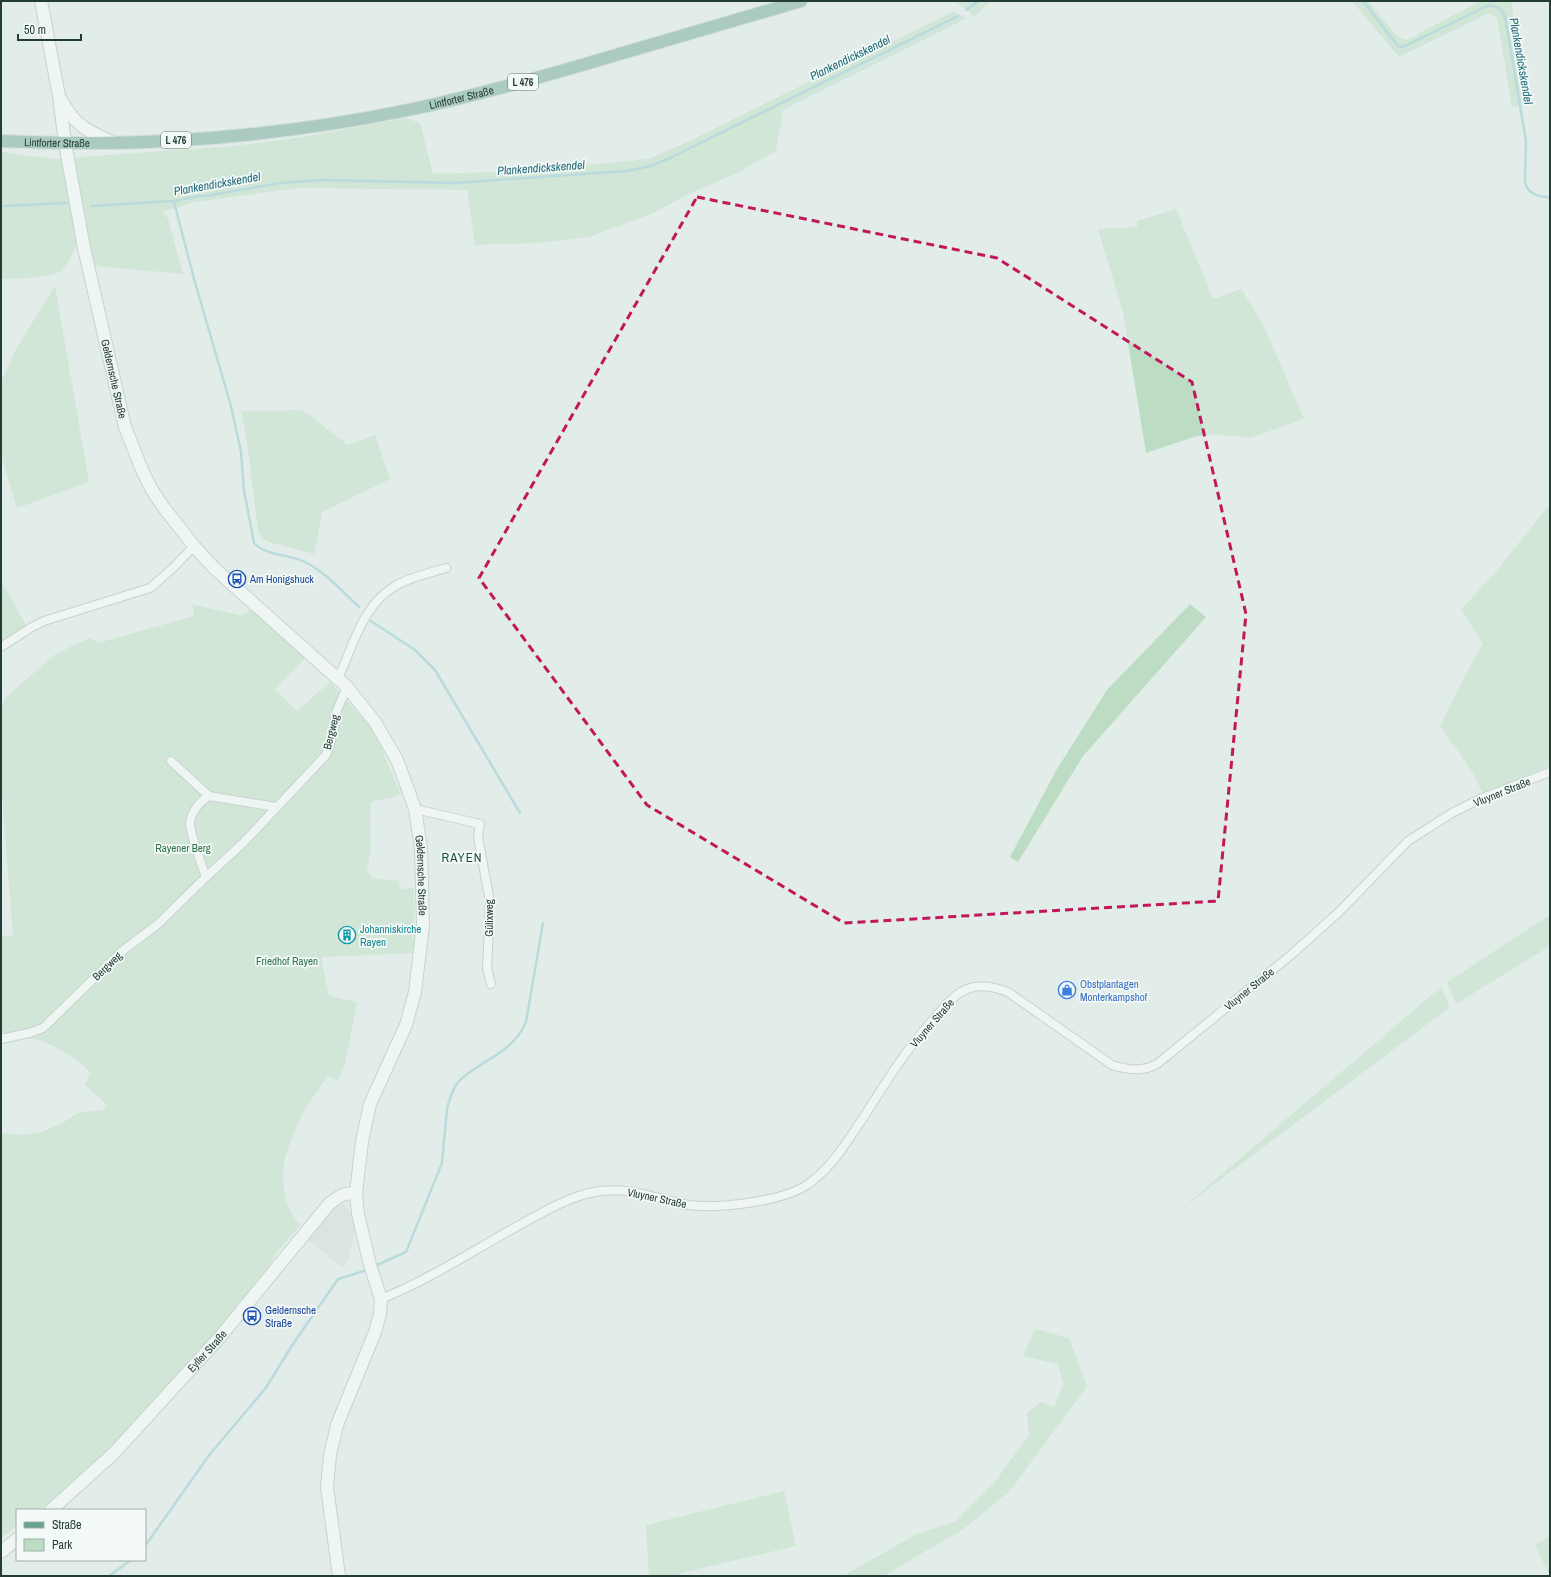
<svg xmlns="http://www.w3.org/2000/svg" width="1551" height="1577" font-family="'Archivo Narrow',sans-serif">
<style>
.built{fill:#d0dcd7}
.green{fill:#bcddc4}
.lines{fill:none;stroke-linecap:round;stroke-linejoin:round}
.stream{stroke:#8bc6d0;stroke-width:2.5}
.street-casing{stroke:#a5b4af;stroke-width:10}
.secondary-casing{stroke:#a1b8af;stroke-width:14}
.primary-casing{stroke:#c1c9c7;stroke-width:14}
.street{stroke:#fff;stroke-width:8}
.secondary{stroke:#fff;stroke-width:12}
.primary{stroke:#68a192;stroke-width:12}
.marked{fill:none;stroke:#c2185b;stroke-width:3;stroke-dasharray:8 5;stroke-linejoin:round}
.labels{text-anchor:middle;stroke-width:3.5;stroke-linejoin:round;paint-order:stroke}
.shield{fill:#f3f9f6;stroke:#617570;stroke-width:1}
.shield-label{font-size:10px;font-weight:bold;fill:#233d36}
.street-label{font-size:11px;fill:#233d36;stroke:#f3f9f6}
.transit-label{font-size:11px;fill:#164399;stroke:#f3f9f6;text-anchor:start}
.park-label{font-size:11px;fill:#2d7348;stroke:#f3f9f6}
.culture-label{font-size:11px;fill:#0d838f;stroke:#f3f9f6;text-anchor:start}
.shop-label{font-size:11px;fill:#366cbe;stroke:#f3f9f6;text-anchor:start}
.water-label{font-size:12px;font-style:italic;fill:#1e6978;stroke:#f3f9f6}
.quarter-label{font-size:13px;letter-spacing:1px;fill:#1f4f43;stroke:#f3f9f6}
</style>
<rect width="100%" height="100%" fill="#e2ece8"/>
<polygon class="built" points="343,1204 348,1208 351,1217 353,1217 355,1234 354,1236 348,1260 342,1267 308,1240 332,1210 339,1205"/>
<g class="green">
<polygon points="955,1 992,1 974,16"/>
<polygon points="1352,1 1368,1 1398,37 1407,40 1480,1 1511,1 1527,104 1512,107 1497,18 1489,13 1399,57"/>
<path d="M953 12 967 18 783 110 776 151 735 174 695 191 651 214 589 237 536 243 475 245 467 190 298 188 195 202 161 212 165 214 168 219 183 274 95 266 91 245 78 243C73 252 66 269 57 273 46 279 14 278 1 279V152L54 159 233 146 303 137 406 118 420 123 433 174 525 171 648 159 690 141 778 97Z"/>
<polygon points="1176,209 1213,299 1241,289 1262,322 1304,419 1250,438 1214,434 1197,436 1146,453 1123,312 1098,229 1137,227 1137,221"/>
<polygon points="55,286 89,482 17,508 1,455 1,382 16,349"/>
<polygon points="302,410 348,445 375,435 390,479 322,512 314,554 269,542 262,538 258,530 247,441 241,411"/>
<polygon points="1550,504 1550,765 1484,795 1471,770 1440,726 1466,674 1483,643 1461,610 1499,568"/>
<polygon points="1,581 26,625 18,642 16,637 1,647"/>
<path d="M192 604 242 616 252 609 305 658 275 689 297 711 330 682 374 731 401 794 395 797 373 801 371 803 370 821 371 847 367 870 372 878 399 881 400 889 414 888V953L322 957 323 969 329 996 357 1002 344 1068 337 1080 328 1076C318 1091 305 1106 298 1123 293 1134 286 1152 284 1164 281 1183 285 1212 301 1224L276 1253 264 1275 116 1452 39 1510H17V1526L1 1538V1133L24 1135 42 1132 64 1122 78 1113 103 1110 106 1104 85 1085 90 1072C72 1055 51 1041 26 1038 18 1037 9 1038 1 1038V936H13L1 783V707L8 695 57 653 90 638 98 643 194 616Z"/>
<polygon points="1190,604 1206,617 1083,756 1018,862 1010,857 1057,769 1107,690"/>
<polygon points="1550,915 1550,946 1456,1004 1447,982"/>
<polygon points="1441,987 1450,1007 1181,1209"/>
<polygon points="1035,1329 1069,1338 1087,1387 1009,1492 962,1530 883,1576 843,1576 917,1534 956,1521 994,1483 1029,1435 1027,1413 1041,1402 1054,1407 1063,1384 1058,1364 1023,1356"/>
<polygon points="784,1491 796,1546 680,1573 680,1576 649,1576 646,1525"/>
<polygon points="1550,1536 1550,1576 1535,1545"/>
</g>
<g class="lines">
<g class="stream">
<path d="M1363 1 1398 46 1403 47 1487 6C1496 5 1501 8 1505 17L1526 141 1525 181 1527 188 1531 192 1536 195 1550 198"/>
<polyline points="966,10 979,1"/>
<path d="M174 202 194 279 231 406 241 452 244 491 254 543C266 556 289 554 305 562 325 572 342 591 359 607"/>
<polyline points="1,206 67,203"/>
<path d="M92 206 173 201C184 200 194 195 205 196L280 183 322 180 454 183 627 171 651 166 672 157 958 16"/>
<polyline points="371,621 415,650 435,670 520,813"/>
<path d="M375 1266 406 1252 442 1163 447 1109C449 1101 451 1093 456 1085 461 1077 471 1071 479 1066 498 1054 517 1044 526 1022L543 923"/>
<polyline points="145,1546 210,1454 265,1389 293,1344 338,1279 364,1271"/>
<polyline points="109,1576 131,1560"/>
</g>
<defs>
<g id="street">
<polyline points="1,647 32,627 44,621 150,588 174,567 194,546"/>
<path d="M338 679C353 646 363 603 397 585 411 577 430 573 446 568"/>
<polyline points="171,761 209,796"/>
<polyline points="415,809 480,824 478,837 490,902 487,968 491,984"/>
<path d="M206 877C202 866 190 832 190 823 191 812 200 801 209 796L276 807"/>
<polyline points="1,1039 29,1033 43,1028 121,952 158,924 206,877 243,843 326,755 331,740 337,710 347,687"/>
<path d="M381 1299C431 1279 477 1248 525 1222 547 1210 569 1197 594 1192 625 1186 653 1197 683 1204 714 1210 786 1202 811 1182 832 1166 845 1145 859 1124 882 1089 903 1053 931 1022 940 1012 949 999 961 992 977 983 992 986 1008 992L1112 1065C1128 1070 1142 1072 1157 1064L1291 955 1339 912 1408 841 1452 813 1480 799 1550 772"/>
</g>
<g id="secondary">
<path id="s1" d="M41 1 59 96 65 143 84 248 125 427 142 470 152 490 164 508 194 546 214 568 338 679 347 687 375 722 397 760 406 784 415 809 421 848 423 925 415 992 406 1025 370 1104 362 1141 356 1193 358 1214 370 1265 381 1299 380 1314 375 1332 337 1425 330 1455 327 1487 339 1576"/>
<path d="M62 101C75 126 88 131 112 142"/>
<path id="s2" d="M51 1510 114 1453 220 1337 329 1204C338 1197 344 1192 356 1193"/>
<polyline points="1,1552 17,1539"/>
</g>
<g id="primary">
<path id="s3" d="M1 141C139 148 279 137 413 109 482 94 549 75 616 55 678 37 740 19 801 1"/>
</g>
</defs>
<use href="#street" class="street-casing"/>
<use href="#secondary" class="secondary-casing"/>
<use href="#primary" class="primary-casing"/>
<use href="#street" class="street"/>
<use href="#secondary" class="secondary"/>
<use href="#primary" class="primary"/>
</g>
<path d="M0 0H1551V1577H0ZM697 197 997 258 1192 382 1246 614 1218 901 844 923 647 805 479 578Z" fill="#e2ece8" fill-opacity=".55" fill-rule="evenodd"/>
<path class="marked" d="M697 197 997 258 1192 382 1246 614 1218 901 844 923 647 805 479 578Z"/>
<defs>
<symbol id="bus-ring" viewBox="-11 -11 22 22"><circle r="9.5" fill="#f3f9f6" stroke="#1a4fb4" stroke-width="1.5"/><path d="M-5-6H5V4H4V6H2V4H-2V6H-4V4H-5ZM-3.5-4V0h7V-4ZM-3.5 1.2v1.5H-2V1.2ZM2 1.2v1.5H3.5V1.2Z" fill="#1a4fb4"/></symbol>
<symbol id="building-ring" viewBox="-11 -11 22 22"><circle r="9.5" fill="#f3f9f6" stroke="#0f9aa8" stroke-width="1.5"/><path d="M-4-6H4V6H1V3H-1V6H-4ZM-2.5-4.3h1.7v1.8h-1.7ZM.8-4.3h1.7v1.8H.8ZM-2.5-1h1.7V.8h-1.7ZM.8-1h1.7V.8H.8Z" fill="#0f9aa8"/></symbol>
<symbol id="shop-ring" viewBox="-11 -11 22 22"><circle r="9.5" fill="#f3f9f6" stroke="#3f7fe0" stroke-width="1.5"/><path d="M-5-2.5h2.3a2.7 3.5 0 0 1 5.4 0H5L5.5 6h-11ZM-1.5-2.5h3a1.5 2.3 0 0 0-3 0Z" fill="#3f7fe0"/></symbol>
</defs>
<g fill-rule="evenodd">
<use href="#bus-ring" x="227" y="569" width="20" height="20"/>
<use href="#building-ring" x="337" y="925" width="20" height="20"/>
<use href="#shop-ring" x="1057" y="980" width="20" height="20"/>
<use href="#bus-ring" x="242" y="1306" width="20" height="20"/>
</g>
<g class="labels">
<g class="shield">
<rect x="508" y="74" width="30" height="16" rx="3"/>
<rect x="161" y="132" width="30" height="16" rx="3"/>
</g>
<g class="shield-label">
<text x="523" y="86">L 476</text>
<text x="176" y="144">L 476</text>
</g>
<g class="street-label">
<text dy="4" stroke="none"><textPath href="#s3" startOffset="464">Lintforter Straße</textPath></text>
<text dy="4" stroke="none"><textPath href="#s3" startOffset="56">Lintforter Straße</textPath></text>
<text dy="4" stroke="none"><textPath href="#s1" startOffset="385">Geldernsche Straße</textPath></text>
<text transform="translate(331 732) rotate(-76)" y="4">Bergweg</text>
<text transform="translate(1502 792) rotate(-22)" y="4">Vluyner Straße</text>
<text dy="4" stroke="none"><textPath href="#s1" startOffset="989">Geldernsche Straße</textPath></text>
<text transform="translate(489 918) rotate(-90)" y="4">Gülixweg</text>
<text transform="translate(107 966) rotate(-44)" y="4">Bergweg</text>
<text transform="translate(1249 989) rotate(-39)" y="4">Vluyner Straße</text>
<text transform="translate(932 1023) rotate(-49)" y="4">Vluyner Straße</text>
<text transform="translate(657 1198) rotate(12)" y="4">Vluyner Straße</text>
<text dy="4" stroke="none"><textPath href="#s2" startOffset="223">Eyller Straße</textPath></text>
</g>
<g class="transit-label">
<text x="250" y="583">Am Honigshuck</text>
<text x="265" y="1314">Geldernsche<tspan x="265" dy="13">Straße</tspan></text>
</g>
<g class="park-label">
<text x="183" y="852">Rayener Berg</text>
<text x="287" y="965">Friedhof Rayen</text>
</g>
<g class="culture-label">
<text x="360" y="933">Johanniskirche<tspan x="360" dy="13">Rayen</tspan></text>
</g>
<g class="shop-label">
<text x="1080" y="988">Obstplantagen<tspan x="1080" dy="13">Monterkampshof</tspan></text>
</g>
<g class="water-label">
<text transform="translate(850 58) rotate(-26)" y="4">Plankendickskendel</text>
<text transform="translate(1521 61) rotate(80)" y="4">Plankendickskendel</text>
<text transform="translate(541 168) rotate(-4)" y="4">Plankendickskendel</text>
<text transform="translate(217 184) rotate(-10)" y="4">Plankendickskendel</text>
</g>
<g class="quarter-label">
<text x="462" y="862">RAYEN</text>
</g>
</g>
<rect width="1551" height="1577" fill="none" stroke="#233d36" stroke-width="4"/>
<rect x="16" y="1509" width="130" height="52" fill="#f3f9f6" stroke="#a0aea9"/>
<rect x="24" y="1522" width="20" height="6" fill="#68a192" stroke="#a0aea9"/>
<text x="52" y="1529" font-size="12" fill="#233d36">Straße</text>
<rect x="24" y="1539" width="20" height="12" fill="#bcddc4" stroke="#a0aea9"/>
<text x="52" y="1549" font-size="12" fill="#233d36">Park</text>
<path d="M18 34v6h63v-6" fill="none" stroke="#233d36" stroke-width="2"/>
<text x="24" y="34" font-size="12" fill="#233d36" stroke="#f3f9f6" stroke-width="3" paint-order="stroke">50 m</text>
</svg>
